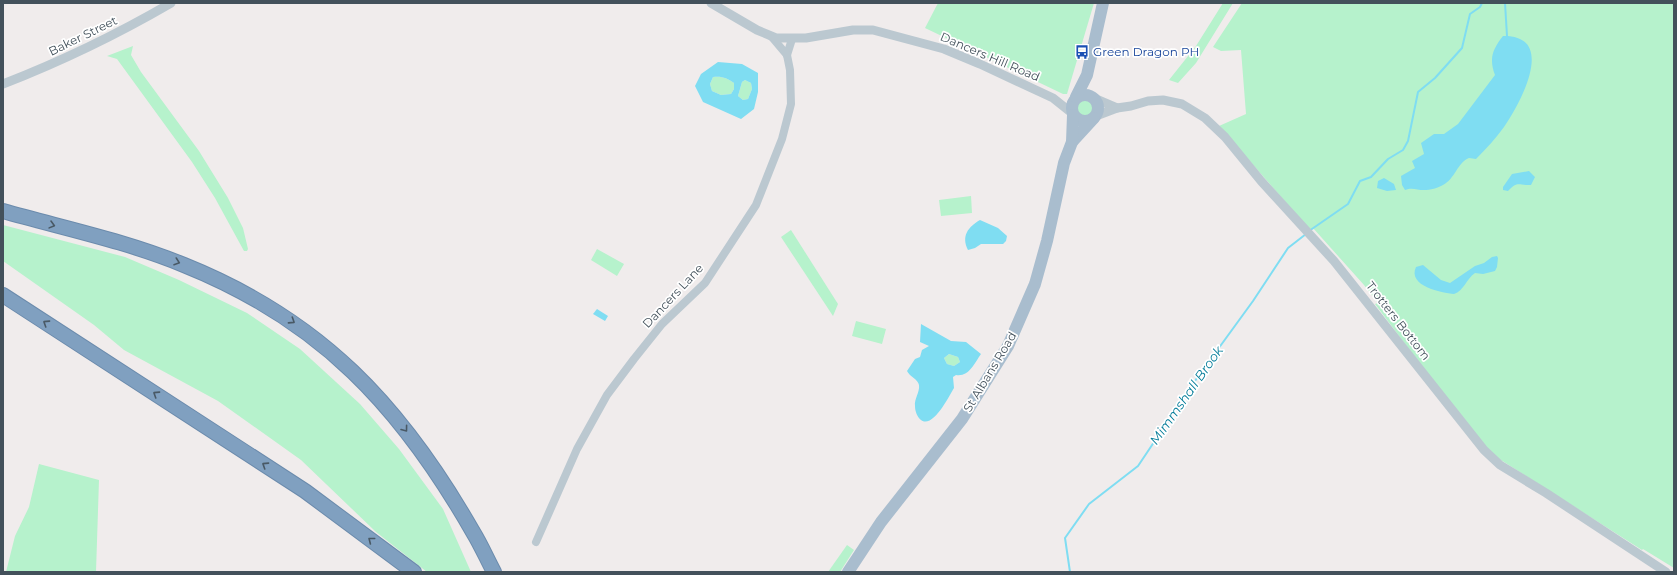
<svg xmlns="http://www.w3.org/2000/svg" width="1677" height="575" font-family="Montserrat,sans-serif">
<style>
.green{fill:#b6f2cc}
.water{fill:#7fddf2;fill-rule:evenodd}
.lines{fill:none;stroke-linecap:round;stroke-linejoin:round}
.stream{stroke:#7fddf2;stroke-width:2}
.motorway-casing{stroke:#6b8bac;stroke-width:16}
.minor{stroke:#bbc8d0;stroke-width:8}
.tertiary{stroke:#bbc8d0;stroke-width:9}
.primary{stroke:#a9bdce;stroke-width:12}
.motorway{stroke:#80a0c0;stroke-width:14}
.oneway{stroke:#495965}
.labels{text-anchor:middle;stroke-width:3.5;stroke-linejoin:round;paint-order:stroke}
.street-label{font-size:12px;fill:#43515b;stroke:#fff}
.transit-label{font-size:12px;fill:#164399;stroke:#fff;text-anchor:start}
.water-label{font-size:13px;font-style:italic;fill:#037c99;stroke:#fff}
</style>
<rect width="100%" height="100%" fill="#f0ecec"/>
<g class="green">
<polygon points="938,3 1094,3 1067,94 1063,94 925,28"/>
<polygon points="1223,3 1233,3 1196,63 1178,83 1169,80 1196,46"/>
<polygon points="1242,3 1674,3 1674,568 1643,549 1642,550 1493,455 1471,432 1375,304 1378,303 1364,285 1313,228 1310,230 1219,126 1246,114 1241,50 1221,51 1213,47"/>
<polygon points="133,46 131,55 141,72 199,151 228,198 243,228 248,249 247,251 244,251 215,198 192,162 117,59 107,56"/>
<path d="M713 77C722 76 727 78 734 83V89L731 94 721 95 712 91 710 84Z"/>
<polygon points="745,80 751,83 752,89 748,99 743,100 738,96 742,82"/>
<circle cx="1085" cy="108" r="10"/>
<polygon points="971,196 972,213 941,216 939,200"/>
<polygon points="3,225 125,257 179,280 247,313 300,349 360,404 399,449 443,509 471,572 427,572 376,532 301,460 218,401 124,350 94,325 3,261"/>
<polygon points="791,230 838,304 833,316 781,237"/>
<polygon points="597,249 624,264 617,276 591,260"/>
<polygon points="856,321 886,329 882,344 852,336"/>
<polygon points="949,354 958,357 960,362 954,366 947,364 944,358"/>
<polygon points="39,464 99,480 96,572 6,572 15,536 29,507"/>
<polygon points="847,545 854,550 840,572 828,572"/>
</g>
<g class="water">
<path d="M1503 36C1558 35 1520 104 1504 127 1496 138 1486 149 1476 159L1469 158C1457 163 1455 179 1443 185 1438 188 1430 190 1424 190 1417 190 1412 187 1405 190L1402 185 1401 176 1415 168 1412 161 1424 154 1421 143 1434 134H1444L1458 124 1495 75C1489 59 1492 50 1503 36Z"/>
<path d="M718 62 742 64 758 73V92L754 109 741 119 703 102 695 86 701 74ZM713 77C722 76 727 78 734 83V89L731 94 721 95 712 91 710 84ZM745 80 751 83 752 89 748 99 743 100 738 96 742 82Z"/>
<path d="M1529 171 1535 177 1531 185C1519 186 1518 180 1508 191L1503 190V187L1512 174Z"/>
<polygon points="1384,178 1394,184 1396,190 1387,191 1377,188 1378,181"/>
<path d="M980 220 998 228 1007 236 1006 241 1003 244H981L975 248 968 250C961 236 968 227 980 220Z"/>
<path d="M1497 256 1498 258 1497 267 1495 271 1483 274 1475 273C1466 279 1464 291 1454 294 1442 293 1407 286 1416 267L1423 265 1441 280 1450 283 1475 266 1484 263 1492 257Z"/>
<polygon points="597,309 608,316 605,321 593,314"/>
<path d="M921 324 951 341 966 342 981 354C974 364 969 377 956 375L953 377 954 388C949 396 933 429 921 420 917 417 915 411 915 406 914 399 920 392 919 385 918 379 910 377 907 371L915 359 920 357 922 350 929 346 920 342ZM949 354 958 357 960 362 954 366 947 364 944 358Z"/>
</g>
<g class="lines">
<g class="stream">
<polyline points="1505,3 1507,36"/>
<polyline points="1309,231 1348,204 1360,181 1371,177 1388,159 1403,150 1408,141 1418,92 1435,78 1462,48 1470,14 1480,7 1482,3"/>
<polyline points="1070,572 1065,538 1089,504 1138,466 1197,378 1253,301 1288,248 1306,234"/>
</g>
<defs>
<g id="motorway">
<path d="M3 211C63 228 126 241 184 265 321 320 401 406 473 532 481 545 487 559 494 572"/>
<polyline points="3,295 305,491 414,572"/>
</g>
</defs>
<use href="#motorway" class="motorway-casing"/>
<g class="minor">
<polyline points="787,55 792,39"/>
<polyline points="536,542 577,449 607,395 634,359 662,324 705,283 756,205 782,139 791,104 790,70 787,55 771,36"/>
</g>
<g class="tertiary">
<polyline points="711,3 757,30 776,38 806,38 853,30 873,30 944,49 980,64 1053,98 1073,114"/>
<path d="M3 84C62 61 116 35 171 3"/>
<polyline points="1096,99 1117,108"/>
<polyline points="1096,116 1117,108 1131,106 1148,101 1163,100 1182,104 1205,118 1225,137 1261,181 1334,261 1484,450 1500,465 1546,493 1666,572"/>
</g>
<g class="primary">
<circle cx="1085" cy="108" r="13"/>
<polyline points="1076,97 1087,75 1103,3"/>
<polyline points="1072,142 1094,118"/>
<polyline points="848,572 881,522 962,419 1008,346 1035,284 1047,241 1064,163 1072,142 1073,115"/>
</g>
<use href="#motorway" class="motorway"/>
</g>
<defs><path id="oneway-chevron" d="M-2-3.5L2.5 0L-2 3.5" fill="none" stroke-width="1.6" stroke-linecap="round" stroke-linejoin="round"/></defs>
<g class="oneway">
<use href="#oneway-chevron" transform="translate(52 225) rotate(15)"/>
<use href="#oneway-chevron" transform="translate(177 262) rotate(19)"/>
<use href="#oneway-chevron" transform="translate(292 321) rotate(33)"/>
<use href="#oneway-chevron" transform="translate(46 323) rotate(-147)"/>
<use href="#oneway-chevron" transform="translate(156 394) rotate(-147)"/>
<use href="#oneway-chevron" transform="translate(405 429) rotate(53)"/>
<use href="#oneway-chevron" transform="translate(265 465) rotate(-147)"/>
<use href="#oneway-chevron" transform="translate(371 540) rotate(-142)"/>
</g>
<defs>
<symbol id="bus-bare" viewBox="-9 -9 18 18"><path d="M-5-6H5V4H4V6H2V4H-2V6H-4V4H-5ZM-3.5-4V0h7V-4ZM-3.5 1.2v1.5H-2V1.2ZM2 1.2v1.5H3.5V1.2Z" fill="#1a4fb4" stroke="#fff" stroke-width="2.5" paint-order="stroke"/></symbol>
</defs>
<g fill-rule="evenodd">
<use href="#bus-bare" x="1072" y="42" width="20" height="20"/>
</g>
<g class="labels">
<g class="street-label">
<text transform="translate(83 36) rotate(-26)" y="4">Baker Street</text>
<text transform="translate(990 57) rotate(23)" y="4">Dancers Hill Road</text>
<text transform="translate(673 296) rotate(-47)" y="4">Dancers Lane</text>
<text transform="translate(1398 321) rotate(52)" y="4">Trotters Bottom</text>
<text transform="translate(990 372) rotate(-59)" y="4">St Albans Road</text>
</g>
<g class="transit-label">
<text x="1093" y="56">Green Dragon PH</text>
</g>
<g class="water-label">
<text transform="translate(1186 395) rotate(-55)" y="5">Mimmshall Brook</text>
</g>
</g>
<rect width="1677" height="575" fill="none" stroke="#43515b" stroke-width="8"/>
</svg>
